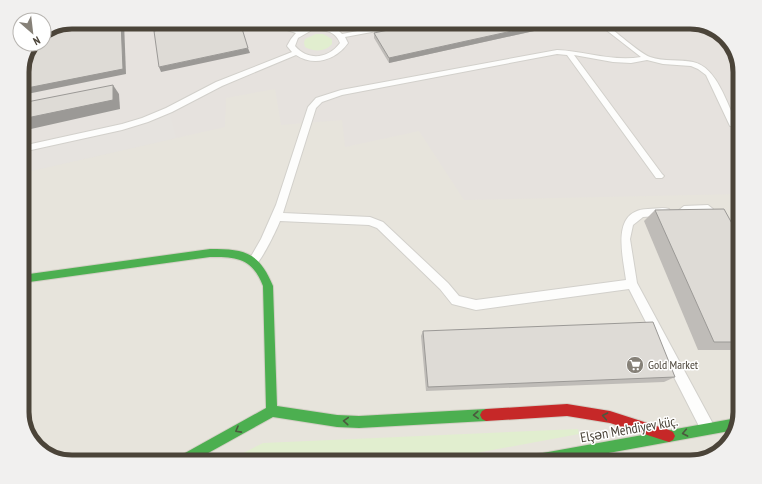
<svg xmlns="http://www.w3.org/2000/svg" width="762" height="484" font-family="'PT Sans Narrow',sans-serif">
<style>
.residential{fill:#e7e4dc}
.industrial{fill:#e6e2de}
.green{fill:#e1eecf}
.parking{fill:#e6e3df}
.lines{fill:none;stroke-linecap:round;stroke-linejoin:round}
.lane-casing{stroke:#d2d0cb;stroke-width:2}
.fast-casing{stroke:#d3cfc5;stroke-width:2}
.jam-casing{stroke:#d3cfc5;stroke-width:2}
.lane{fill:#fdfdfc;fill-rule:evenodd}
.fast{fill:#4caf50;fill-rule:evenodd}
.jam{fill:#c62828;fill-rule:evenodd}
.wall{fill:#bfbcb8}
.shaded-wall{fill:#9b9996}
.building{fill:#dedbd6;stroke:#9b9996}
.oneway{stroke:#4b593e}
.labels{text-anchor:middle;stroke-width:3;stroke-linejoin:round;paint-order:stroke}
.poi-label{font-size:12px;fill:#4b4439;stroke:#fff;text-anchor:start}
.near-street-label{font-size:14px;fill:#4b4439;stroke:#fff}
.rim{fill:none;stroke:#4b4439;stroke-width:5}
</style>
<rect width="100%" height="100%" fill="#f4f2ee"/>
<polygon class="residential" points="72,22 690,22 718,30 733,47 740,69 740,413 732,440 715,455 691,462 72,462 44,454 29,437 22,415 22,69 44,44"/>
<polygon class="industrial" points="72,22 690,22 718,30 733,47 740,69 740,194 464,200 419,131 345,147 342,120 281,125 275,89 226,98 225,127 22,173 22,69 44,44"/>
<g class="green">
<path d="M316 34H323L332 39V44C325 52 314 52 305 47L304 43 305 39Z"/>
<polygon points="578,429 579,434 428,462 226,462 263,443"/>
</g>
<polygon class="parking" points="169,110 176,138 22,173 22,149 122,127"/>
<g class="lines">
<defs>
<g id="lane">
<path d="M264 22H274L300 30 311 26 327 27 338 30 342 34 404 22H417L414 24 345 37 348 43C336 60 314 67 296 55L222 86 172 112 148 122 122 130 22 152V146L122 124 142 118 166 108 216 82 292 52 287 46 291 39 296 33ZM312 30C324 30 335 30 340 43 328 59 308 61 295 46L298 38Z"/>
<path d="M596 22H603C615 31 638 52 650 57 664 62 679 59 693 62 717 67 727 104 737 124L736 126H730L706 75 698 69 691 66 663 64 647 60 631 63 613 62 574 55 662 174 664 176 662 178H656L567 55 557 54 342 95 322 102 316 108 283 213 370 217 383 222 448 283 459 296 476 300 626 280C623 256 610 210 648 209 655 209 663 207 669 209L671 212 669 215 643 217 633 225 630 239 637 283 712 422 713 427 712 432 707 433 702 432 629 289 476 310 452 304 440 289 377 228 369 225 280 221C277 229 262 260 256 264 254 265 253 264 250 263L249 260 261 239 276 205 308 107 316 98 341 90 557 50C585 51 613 62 641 57Z"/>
<polygon points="708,205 713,209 708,213 684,214 679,210 684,206"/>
</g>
<g id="fast">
<path d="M210 249C245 249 259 252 273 286L277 406 337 415 359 416 486 409 490 411 492 415 490 419 486 421 359 428 337 427 273 417 192 462H174L176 458 266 408 263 286C252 258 237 257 210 257L22 283V275Z"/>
<polygon points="737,418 738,419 735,430 559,462 520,462 522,458 526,456"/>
</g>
<polygon id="jam" points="567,404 610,411 669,430 673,432 675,436 673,440 669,442 610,423 567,416 486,421 482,419 480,415 482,411 486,409"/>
</defs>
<use href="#lane" class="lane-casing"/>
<use href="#fast" class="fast-casing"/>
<use href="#jam" class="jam-casing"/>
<use href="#lane" class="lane"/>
<use href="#fast" class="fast"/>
<use href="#jam" class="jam"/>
</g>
<g class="wall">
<polygon points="566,24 389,63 374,38 374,33"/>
<polygon points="655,210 740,238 740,350 698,350 644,221"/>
<polygon points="423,331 675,377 664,382 426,391 421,336"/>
</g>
<g class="shaded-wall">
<polygon points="121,22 124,22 126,74 22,95 22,89"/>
<polygon points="366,22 385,22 366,26"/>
<polygon points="553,22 567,22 566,24 389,63 389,58"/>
<polygon points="248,48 250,53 161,72 159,67"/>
<polygon points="113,85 119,94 120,109 22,131 22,119"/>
</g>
<g class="building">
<polygon points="72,22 121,22 123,69 22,89 22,69 33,44 44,44 44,33"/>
<polygon points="200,22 240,22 248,48 159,67 154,31"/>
<polygon points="426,22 553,22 389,58 374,33"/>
<polygon points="113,85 113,100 22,119 22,103"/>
<polygon points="724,209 740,238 740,342 714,342 655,210"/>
<polygon points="653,322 675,377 428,387 423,331"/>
</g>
<defs><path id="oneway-chevron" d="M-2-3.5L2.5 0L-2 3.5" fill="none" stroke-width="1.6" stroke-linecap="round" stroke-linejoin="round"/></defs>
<g class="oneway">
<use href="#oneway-chevron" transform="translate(476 415) rotate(177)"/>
<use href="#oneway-chevron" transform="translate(605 416) rotate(-169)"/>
<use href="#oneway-chevron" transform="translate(346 421) rotate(-176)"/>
<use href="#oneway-chevron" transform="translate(238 430) rotate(151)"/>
<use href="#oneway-chevron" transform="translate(685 433) rotate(169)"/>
</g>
<defs>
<symbol id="supermarket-disc" viewBox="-11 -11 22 22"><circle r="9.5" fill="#868178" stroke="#fff"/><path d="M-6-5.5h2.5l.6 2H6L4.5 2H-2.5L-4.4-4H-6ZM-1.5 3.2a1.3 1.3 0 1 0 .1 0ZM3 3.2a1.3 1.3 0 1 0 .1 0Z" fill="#fff"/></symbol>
</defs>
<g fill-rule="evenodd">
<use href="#supermarket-disc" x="625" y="355" width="20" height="20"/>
</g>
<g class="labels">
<g class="poi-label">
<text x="648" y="369">Gold Market</text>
</g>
<g class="near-street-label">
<text transform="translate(629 429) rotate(-10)" y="5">Elşən Mehdiyev küç.</text>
</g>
</g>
<path d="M0 0H762V484H0ZM72 29H690A43 43 0 0 1 733 72V412A43 43 0 0 1 690 455H72A43 43 0 0 1 29 412V72A43 43 0 0 1 72 29Z" fill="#f1f0ef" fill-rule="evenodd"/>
<path class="rim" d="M72 29H690A43 43 0 0 1 733 72V412A43 43 0 0 1 690 455H72A43 43 0 0 1 29 412V72A43 43 0 0 1 72 29Z"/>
<g transform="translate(32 32) rotate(152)"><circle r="19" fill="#ffffff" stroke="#b7b4b0"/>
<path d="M0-3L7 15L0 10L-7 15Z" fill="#868178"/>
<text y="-6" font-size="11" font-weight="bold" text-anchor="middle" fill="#4b4439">N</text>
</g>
</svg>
